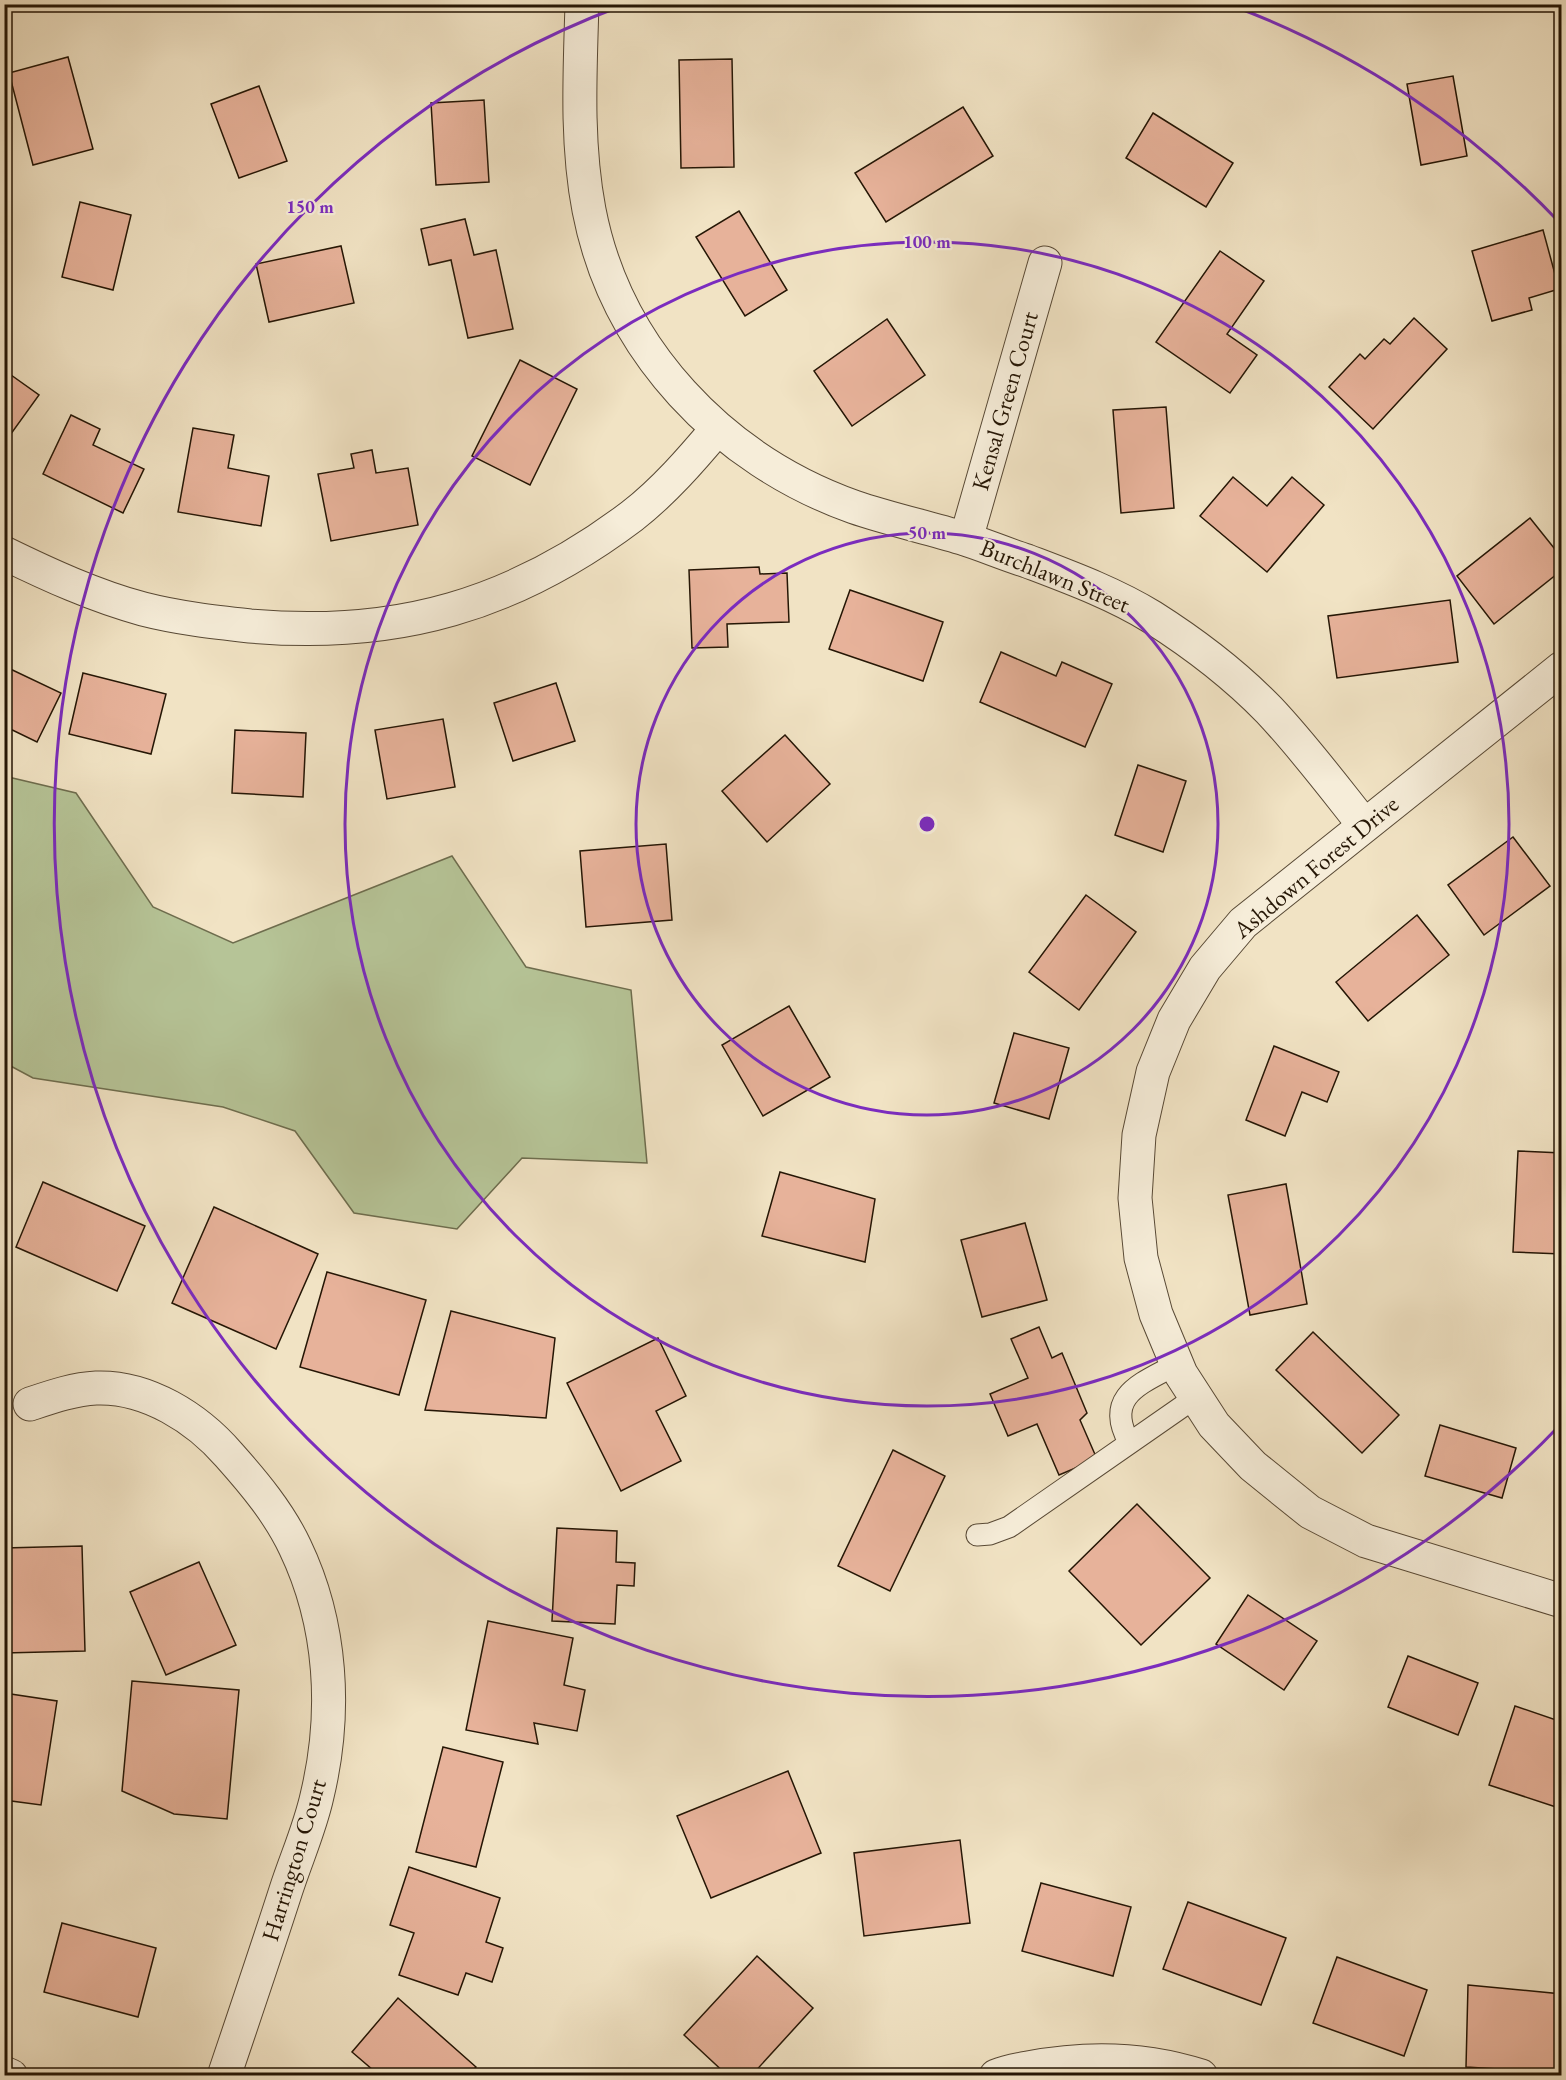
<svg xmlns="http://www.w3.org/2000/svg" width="1566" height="2080" font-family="'EB Garamond',serif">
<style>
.green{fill:#b6c497;stroke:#6e6d4e;stroke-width:1.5}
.building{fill:#e7b29a;stroke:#251605;stroke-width:1.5}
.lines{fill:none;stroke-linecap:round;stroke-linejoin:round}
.service-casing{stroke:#584935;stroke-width:23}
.minor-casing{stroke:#584935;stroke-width:35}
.service{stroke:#f6edd9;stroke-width:21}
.minor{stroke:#f6edd9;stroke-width:33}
.ring{fill:none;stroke:#7b2cbf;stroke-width:3}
.labels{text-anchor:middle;stroke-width:4.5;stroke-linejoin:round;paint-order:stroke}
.street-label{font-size:24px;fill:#251605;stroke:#f6edd9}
.centre{fill:#7b2cbf;stroke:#f6edd9;stroke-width:3}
.ring-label{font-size:18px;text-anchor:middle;font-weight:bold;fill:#7b2cbf;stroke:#f6edd9;stroke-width:4.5;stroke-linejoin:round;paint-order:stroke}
</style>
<rect width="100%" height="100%" fill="#f1e3c4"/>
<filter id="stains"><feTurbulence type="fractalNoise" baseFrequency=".00333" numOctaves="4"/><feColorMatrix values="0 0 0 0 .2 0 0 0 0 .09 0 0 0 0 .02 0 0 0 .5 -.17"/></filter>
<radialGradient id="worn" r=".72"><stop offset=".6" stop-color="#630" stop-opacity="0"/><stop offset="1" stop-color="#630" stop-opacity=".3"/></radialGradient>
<polygon class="green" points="4,776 76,793 153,907 233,943 452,856 526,967 631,990 647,1163 522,1158 457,1229 354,1213 295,1131 223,1107 33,1078 5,1063"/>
<g class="building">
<polygon points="68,57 93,149 33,165 9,73"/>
<polygon points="732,59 734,167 681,168 679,60"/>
<polygon points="1453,76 1467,156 1421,165 1407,84"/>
<polygon points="259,86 287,161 239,178 211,104"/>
<polygon points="484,100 489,182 436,185 431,103"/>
<polygon points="963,107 993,156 886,222 855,173"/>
<polygon points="1153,113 1233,163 1206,207 1126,158"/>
<polygon points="80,202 131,215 113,290 62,277"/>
<polygon points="739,211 787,290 745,316 696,237"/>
<polygon points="465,219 474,255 496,250 513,329 468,338 451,260 429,265 421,229"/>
<polygon points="1543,230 1559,289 1529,298 1532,310 1492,321 1472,251"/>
<polygon points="341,246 354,303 269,322 256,264"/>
<polygon points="1220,251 1264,281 1227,334 1257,355 1230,393 1156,342"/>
<polygon points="1414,318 1447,349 1373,429 1329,387 1360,354 1365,359 1384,339 1390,344"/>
<polygon points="887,319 925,375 852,426 814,371"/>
<polygon points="520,360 577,389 530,485 472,456"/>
<polygon points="4,370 39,395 8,438 4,435"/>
<polygon points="1166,407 1174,508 1121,513 1113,410"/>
<polygon points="71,415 100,429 93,445 144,469 123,513 43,474"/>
<polygon points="193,428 234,435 228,468 269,476 261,526 178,512"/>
<polygon points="372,450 376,473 408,468 418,525 331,541 318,474 354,468 351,454"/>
<polygon points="1233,477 1267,506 1292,477 1324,505 1267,572 1200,516"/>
<polygon points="1530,518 1562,558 1562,570 1494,624 1457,576"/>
<polygon points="759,567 760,574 787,573 789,622 727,624 728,647 692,648 689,570"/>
<polygon points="850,590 943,622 923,681 829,649"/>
<polygon points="1450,600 1458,662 1337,678 1328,616"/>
<polygon points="1001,652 1056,676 1062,662 1112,684 1085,747 980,702"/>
<polygon points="4,666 61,693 37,742 4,726"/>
<polygon points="83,673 166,694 151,754 69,734"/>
<polygon points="556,683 575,741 513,761 494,703"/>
<polygon points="443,719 455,787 387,799 375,730"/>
<polygon points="235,730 306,733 303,797 232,793"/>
<polygon points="785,735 830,784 767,842 722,791"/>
<polygon points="1138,765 1186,781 1163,852 1115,835"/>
<polygon points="1513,837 1550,886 1484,935 1448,885"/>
<polygon points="666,844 672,920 586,927 580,851"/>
<polygon points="1086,895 1136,932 1079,1010 1029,972"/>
<polygon points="1417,915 1449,955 1368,1021 1336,982"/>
<polygon points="789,1006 830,1077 763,1116 722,1045"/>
<polygon points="1014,1033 1069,1048 1049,1119 994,1103"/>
<polygon points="1274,1046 1339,1072 1327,1102 1302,1092 1285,1136 1246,1120"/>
<polygon points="1518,1151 1562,1153 1562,1254 1513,1252"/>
<polygon points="780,1172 875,1199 865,1262 762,1236"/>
<polygon points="43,1182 145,1226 117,1291 16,1247"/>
<polygon points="1286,1184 1307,1304 1250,1315 1228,1195"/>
<polygon points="214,1207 318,1254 276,1349 172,1303"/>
<polygon points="1025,1223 1047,1300 982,1317 961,1240"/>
<polygon points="327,1272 426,1300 399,1395 300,1367"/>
<polygon points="451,1311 555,1338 546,1418 425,1410"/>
<polygon points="1039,1327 1052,1358 1062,1353 1087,1413 1080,1420 1097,1459 1059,1475 1037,1424 1008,1436 990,1394 1028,1378 1011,1339"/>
<polygon points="1313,1332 1399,1415 1362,1453 1276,1370"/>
<polygon points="658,1338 686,1396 656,1411 681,1461 621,1491 567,1383"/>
<polygon points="1440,1425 1516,1448 1502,1498 1425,1476"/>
<polygon points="893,1450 945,1476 890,1591 838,1566"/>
<polygon points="1562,1500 1562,1518 1555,1515"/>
<polygon points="1137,1504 1210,1578 1141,1645 1069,1571"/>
<polygon points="557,1528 617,1531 616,1562 635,1563 634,1586 617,1585 615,1624 552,1621"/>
<polygon points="82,1546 85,1651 4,1653 4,1548"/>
<polygon points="199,1562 236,1645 166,1675 130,1592"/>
<polygon points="1248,1595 1317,1641 1284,1690 1216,1644"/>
<polygon points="488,1621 573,1638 564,1685 585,1690 577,1731 534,1723 538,1744 466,1730"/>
<polygon points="1408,1656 1478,1683 1458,1735 1388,1707"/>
<polygon points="132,1681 239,1690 227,1819 174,1814 122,1791"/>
<polygon points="4,1693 57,1701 41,1805 4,1800"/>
<polygon points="1515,1706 1562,1722 1562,1799 1559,1808 1489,1785"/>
<polygon points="443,1747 503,1762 476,1867 416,1852"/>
<polygon points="788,1771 821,1853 711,1898 677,1816"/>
<polygon points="960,1840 970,1923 864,1936 854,1853"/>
<polygon points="409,1867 500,1898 486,1942 503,1948 492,1982 466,1973 458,1995 399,1975 414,1933 390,1925"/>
<polygon points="1041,1883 1131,1907 1113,1976 1022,1951"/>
<polygon points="1188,1902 1286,1938 1261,2005 1163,1969"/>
<polygon points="62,1923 156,1948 138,2017 44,1992"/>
<polygon points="757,1956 813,2008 751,2076 728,2076 684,2035"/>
<polygon points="1337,1957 1427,1990 1404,2056 1313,2023"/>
<polygon points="1468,1985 1562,1994 1562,2073 1466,2067"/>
<polygon points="398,1998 476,2067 468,2076 380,2076 352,2052"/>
</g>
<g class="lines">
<defs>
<g id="service">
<path d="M1129 1442C1103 1395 1143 1383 1177 1364"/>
<polyline points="977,1535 990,1534 1009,1527 1196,1397"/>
</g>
<g id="minor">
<path d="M582 4C580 73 576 142 589 210 616 350 722 460 854 507 889 519 926 527 962 538 984 545 1005 554 1027 561 1069 577 1113 593 1152 617 1193 643 1234 674 1269 710 1303 746 1333 786 1364 825"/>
<polyline points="966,539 1045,263"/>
<path d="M4 553C49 575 95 596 143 609 178 618 214 622 250 626 397 639 514 605 632 516 664 491 691 460 717 429"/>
<polyline points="1562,668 1243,923 1205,968 1174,1020 1153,1072 1139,1135 1135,1198 1141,1258 1156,1314 1181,1374 1214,1425 1253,1466 1310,1512 1366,1541 1562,1601"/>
<path d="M30 1404C51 1397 74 1389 96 1388 147 1386 197 1418 229 1455 254 1483 279 1513 295 1547 332 1624 337 1713 317 1796 310 1828 296 1859 286 1890 266 1952 245 2014 224 2076"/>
<polyline points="4,2073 11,2076"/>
<path d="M996 2076C1006 2072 1017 2070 1028 2068 1085 2057 1145 2058 1201 2076"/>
</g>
</defs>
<use href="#service" class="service-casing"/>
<use href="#minor" class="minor-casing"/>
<use href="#service" class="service"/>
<use href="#minor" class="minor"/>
</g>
<g class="ring">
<circle cx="927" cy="824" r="291"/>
<circle cx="927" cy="824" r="582"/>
<path d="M1560 1425A873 873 0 1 1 621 6M1233 6A873 873 0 0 1 1560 223"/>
</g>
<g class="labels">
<g class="street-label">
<text transform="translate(1005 401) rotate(-74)" y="8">Kensal Green Court</text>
<text transform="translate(1055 576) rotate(22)" y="8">Burchlawn Street</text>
<text transform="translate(1316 867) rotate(-40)" y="8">Ashdown Forest Drive</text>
<text transform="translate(294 1860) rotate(-73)" y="8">Harrington Court</text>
</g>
</g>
<circle cx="927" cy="824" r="9" class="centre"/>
<g class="ring-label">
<text x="310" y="213">150 m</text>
<text x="927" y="248">100 m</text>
<text x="927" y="539">50 m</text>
</g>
<rect width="1566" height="2080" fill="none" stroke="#f1e3c4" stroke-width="24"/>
<rect x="6" y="6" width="1554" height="2068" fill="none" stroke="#251605" stroke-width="3"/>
<rect x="12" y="12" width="1542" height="2056" fill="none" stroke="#251605" stroke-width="1.5"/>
<rect width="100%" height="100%" filter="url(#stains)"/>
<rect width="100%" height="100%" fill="url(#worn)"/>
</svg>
